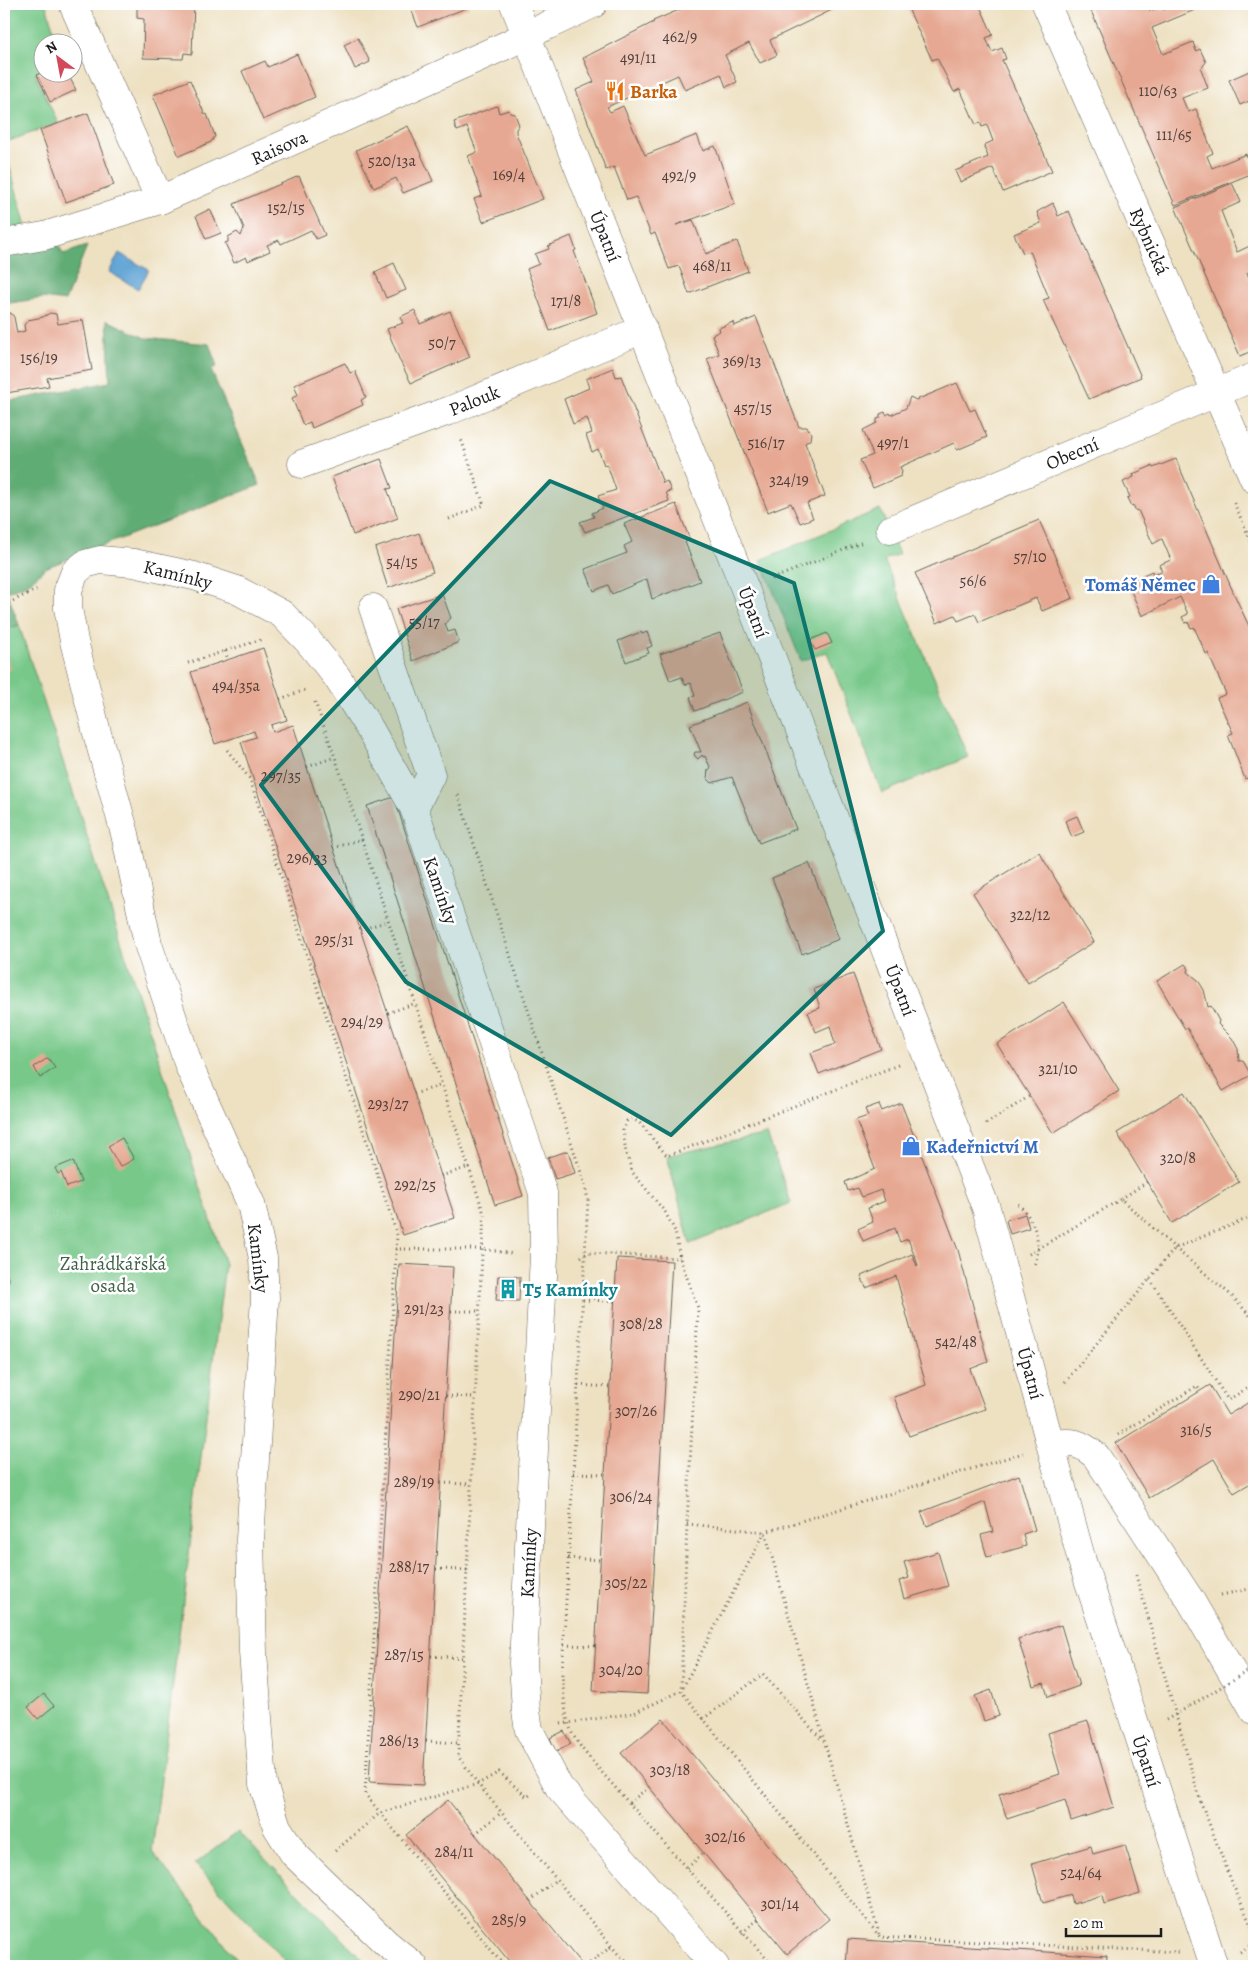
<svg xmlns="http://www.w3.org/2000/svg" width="1258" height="1970" font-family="Alegreya,serif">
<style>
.green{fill:#77c889;stroke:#4a7252}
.forest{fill:#61ac75;stroke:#3e6448}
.water{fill:#5fa3d4;stroke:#3e6078}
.building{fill:#e6a892}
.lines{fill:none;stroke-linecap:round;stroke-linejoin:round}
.minor-casing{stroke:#666156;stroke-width:29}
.path{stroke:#666156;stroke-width:3;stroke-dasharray:1 4;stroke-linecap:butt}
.minor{stroke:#fff;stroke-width:28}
.path-bridge{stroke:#666156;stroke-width:3;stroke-dasharray:1 4;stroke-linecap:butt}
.marked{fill:#0f766e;fill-opacity:0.2;stroke:#0f766e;stroke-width:4;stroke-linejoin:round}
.labels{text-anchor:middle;stroke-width:5;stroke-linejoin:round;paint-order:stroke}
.number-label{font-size:16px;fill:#4e3f3a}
.food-label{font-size:19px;font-weight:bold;fill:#c56008;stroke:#fff;text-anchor:start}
.street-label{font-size:19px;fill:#1c1c1c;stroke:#fff}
.shop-label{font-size:19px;font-weight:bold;fill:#366cbe;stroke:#fff;text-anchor:end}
.park-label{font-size:19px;fill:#406148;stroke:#fff}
.culture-label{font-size:19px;font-weight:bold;fill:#0d838f;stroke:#fff;text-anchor:start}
</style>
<rect width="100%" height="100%" fill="#fff"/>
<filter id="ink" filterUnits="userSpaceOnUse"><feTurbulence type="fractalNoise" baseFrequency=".02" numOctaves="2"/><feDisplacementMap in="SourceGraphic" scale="10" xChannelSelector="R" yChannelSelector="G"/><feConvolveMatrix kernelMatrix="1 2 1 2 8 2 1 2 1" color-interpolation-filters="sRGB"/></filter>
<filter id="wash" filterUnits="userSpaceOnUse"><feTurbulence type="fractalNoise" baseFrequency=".0096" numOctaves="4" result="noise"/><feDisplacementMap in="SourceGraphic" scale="20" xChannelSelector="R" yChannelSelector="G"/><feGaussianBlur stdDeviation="1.12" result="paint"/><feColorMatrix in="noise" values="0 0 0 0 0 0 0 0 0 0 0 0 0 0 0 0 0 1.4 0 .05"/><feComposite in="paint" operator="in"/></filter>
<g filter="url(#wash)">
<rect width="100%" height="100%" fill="#eee1c2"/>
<g class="green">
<polygon points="4,4 46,4 57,42 42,42 42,69 35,74 58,123 4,143"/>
<polygon points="4,146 26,226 4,230"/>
<polygon points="880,509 899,554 884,560 968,757 882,793 827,652 801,661 761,560"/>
<polygon points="19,625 225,1264 152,1852 242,1966 4,1966 4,630"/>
<polygon points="767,1134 791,1203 690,1244 667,1156"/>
<polygon points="238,1831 369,1966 290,1966 195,1864"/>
</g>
<g class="forest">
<polygon points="58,243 63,254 87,246 65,301 43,298 4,304 4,255"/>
<polygon points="107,320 145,338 209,344 217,366 211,370 260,485 45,568 29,583 7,592 19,625 4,630 4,402 110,382"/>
</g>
<polygon class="water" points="119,253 149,270 138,289 109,272"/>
<g id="blocks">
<g class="building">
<polygon points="137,4 194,4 192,54 184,53 183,59 143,58 144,19 137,18"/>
<polygon points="409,4 467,4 469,7 418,27"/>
<polygon points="693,4 837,4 838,7 770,40 777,55 760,63 749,43 725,55 737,82 726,87 721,74 685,90 678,75 607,107 610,112 623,106 645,155 697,135 703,151 715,146 735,204 676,225 693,220 706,254 737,241 748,271 689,294 679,266 669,269 655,233 651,235 636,197 627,200 614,167 606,170 576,90 594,82 583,58 654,22 653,21"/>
<polygon points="906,4 979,4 993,35 986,38 992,52 1002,48 1006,59 1002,60 1052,171 1003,192 993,168 960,182 955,171 988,157 984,145 993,141 987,125 982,127 980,122 976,125 960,89 954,92 937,58 932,60"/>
<polygon points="1088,4 1147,4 1150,11 1161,6 1163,10 1176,4 1209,4 1152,28 1163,54 1193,42 1196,51 1200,49 1206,62 1201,69 1208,88 1182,98 1188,112 1196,109 1213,153 1207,156 1212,168 1246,154 1253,173 1175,205"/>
<polygon points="358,38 370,62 355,69 344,45"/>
<polygon points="297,54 315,97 263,120 242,71 265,61 268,67"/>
<polygon points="1254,69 1254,99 1240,105 1229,80"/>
<polygon points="42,72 67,72 76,90 50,102 37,75"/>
<polygon points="190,80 205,115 207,114 215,136 211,142 179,156 153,95"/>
<polygon points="497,106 499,113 509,110 510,113 515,114 519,125 516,129 516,133 543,199 483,222 474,199 482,196 468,156 477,152 467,127 457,131 454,122"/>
<polygon points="88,113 114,185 66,202 40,130"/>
<polygon points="408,126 433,181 403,193 396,178 374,188 356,150"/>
<polygon points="299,176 325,235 316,239 311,230 281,244 279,240 267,245 270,251 248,261 246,257 234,263 225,243 228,242 228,237 237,232 241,236 244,228 234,204"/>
<polygon points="1232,183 1241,202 1221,211 1237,252 1254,244 1254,270 1247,273 1252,285 1254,284 1254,350 1240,356 1175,207"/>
<polygon points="1053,203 1058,216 1069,211 1141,377 1089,399 1043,300 1049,298 1030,251 1023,253 1014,234 1041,223 1037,212"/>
<polygon points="210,209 221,233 206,239 196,216"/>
<polygon points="571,236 576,250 574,251 597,313 550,331 527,269 539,264 535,254 549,249 548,246"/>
<polygon points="394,263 406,290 386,298 375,272"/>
<polygon points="415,310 420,324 450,311 470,357 411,383 400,361 387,329 403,323 400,317"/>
<polygon points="11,313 14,317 17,333 25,331 24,325 28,320 43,317 50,313 56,314 58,324 83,320 92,370 47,378 49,386 6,393 4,375 4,314"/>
<polygon points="756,317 799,427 807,427 811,433 810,440 805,443 825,496 807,503 813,518 800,523 791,503 768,512 707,359 719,354 712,335 720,331 719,328 733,322 734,326"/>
<polygon points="345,363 350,373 355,371 366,397 361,400 363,405 312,428 310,422 303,425 292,398 298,395 294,385"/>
<polygon points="613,368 616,377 621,376 663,483 667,481 671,491 666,492 669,501 585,532 580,522 594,517 592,513 603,508 598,496 616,490 607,464 604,465 598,449 592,452 586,435 592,433 587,418 573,424 564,399 589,388 586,379"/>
<polygon points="957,383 970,411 975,409 987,437 957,450 954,443 900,467 902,471 901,476 873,488 860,460 873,455 863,430 877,423 877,419 880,418 880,414 885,412 886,415 890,413 891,415 906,408 910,397 916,400"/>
<polygon points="381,459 392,488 387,489 398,518 353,535 332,477"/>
<polygon points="1176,459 1234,594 1254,637 1254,775 1245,779 1228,735 1233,733 1217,698 1226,694 1208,653 1206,654 1194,627 1191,628 1188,622 1185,623 1182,617 1188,614 1180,597 1142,616 1127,582 1152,571 1153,574 1162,571 1159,565 1171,560 1162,539 1153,544 1138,510 1136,511 1133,505 1131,506 1127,498 1130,497 1123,482 1134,477 1133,474 1152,466 1153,468"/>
<polygon points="676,504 690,540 685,542 700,581 652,599 647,579 612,594 608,585 594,591 585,569 627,553 624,546 632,542 624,524"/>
<polygon points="1039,520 1073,598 1042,611 1036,598 979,622 975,614 958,621 955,615 937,623 915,573"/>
<polygon points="419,533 433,572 388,588 375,548"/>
<polygon points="442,594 451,618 445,623 448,632 455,630 459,642 413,661 396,609"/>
<polygon points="641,632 642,634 647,632 652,646 647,648 649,653 626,662 618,641"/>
<polygon points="720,633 743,692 695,711 690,697 695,696 691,683 685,685 682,677 670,681 660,654"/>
<polygon points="827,633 832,643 815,650 810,640"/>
<polygon points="263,648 287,720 271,725 273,732 293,725 455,1218 403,1235 241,742 256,737 254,731 215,744 191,672"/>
<polygon points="4,650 11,669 4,672"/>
<polygon points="747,702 796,829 759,843 732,777 712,783 707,778 708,770 711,769 705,756 703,757 702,755 698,759 694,755 695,752 701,752 690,725"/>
<polygon points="394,797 523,1196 495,1205 367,806"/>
<polygon points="1077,816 1084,832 1072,837 1065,821"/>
<polygon points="1039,852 1094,942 1028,983 973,893"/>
<polygon points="809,863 839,939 802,954 772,878"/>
<polygon points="1185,964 1189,969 1188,972 1198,980 1204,990 1208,1007 1211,1006 1219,1021 1218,1024 1232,1038 1238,1049 1239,1061 1243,1061 1251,1075 1223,1091 1187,1028 1185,1029 1157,981"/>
<polygon points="853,974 881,1049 819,1074 811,1053 835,1044 830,1026 816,1032 808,1012 820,1008 814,989"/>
<polygon points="1064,1002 1119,1091 1053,1133 997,1044"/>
<polygon points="48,1058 55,1068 40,1078 34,1067"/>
<polygon points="1184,1092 1239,1182 1172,1223 1117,1133"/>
<polygon points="901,1103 914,1136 916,1135 922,1150 920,1151 958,1250 988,1362 970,1369 985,1409 909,1436 894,1397 926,1385 896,1276 866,1288 861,1276 912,1254 917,1266 918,1265 908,1239 900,1242 895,1228 863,1241 858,1229 873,1222 868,1208 885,1201 881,1190 862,1197 858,1188 848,1191 845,1182 875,1169 856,1120 868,1116 865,1109 879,1104 882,1111"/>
<polygon points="122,1138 134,1159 120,1167 108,1146"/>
<polygon points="568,1151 575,1173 555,1179 548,1157"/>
<polygon points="73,1161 81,1182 67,1187 61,1172 58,1174 55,1168"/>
<polygon points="1025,1214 1029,1228 1010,1234 1006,1220"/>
<polygon points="617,1258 672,1261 647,1694 593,1691"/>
<polygon points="399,1264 453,1267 423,1785 369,1782"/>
<polygon points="4,1268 9,1281 4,1283"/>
<polygon points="498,1276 520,1277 519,1301 496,1300"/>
<polygon points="1210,1385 1228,1415 1254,1399 1254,1481 1234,1493 1214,1459 1149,1498 1116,1443"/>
<polygon points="1019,1475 1035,1530 1023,1534 1026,1546 987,1557 981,1535 993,1532 985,1502 927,1526 921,1512"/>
<polygon points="938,1552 948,1586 904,1599 899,1581 909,1578 904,1562"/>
<polygon points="1061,1625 1079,1686 1048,1697 1044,1683 1033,1686 1018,1639"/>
<polygon points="991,1690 999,1716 984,1721 975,1696"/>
<polygon points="44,1694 54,1706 38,1719 28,1707"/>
<polygon points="663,1719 829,1919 787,1954 621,1753"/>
<polygon points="1088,1721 1114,1807 1071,1821 1065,1800 1007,1819 999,1794 1060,1774 1048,1733"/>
<polygon points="564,1731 571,1744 556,1752 550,1738"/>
<polygon points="448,1800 475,1834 583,1966 513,1966 406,1835"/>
<polygon points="1125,1845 1140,1893 1104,1904 1102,1895 1073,1904 1071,1895 1043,1903 1032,1864 1091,1846 1093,1854"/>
<polygon points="848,1939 1107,1956 1106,1966 846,1966"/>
</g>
</g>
</g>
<g filter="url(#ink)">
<use href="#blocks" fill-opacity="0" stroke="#666156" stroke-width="1"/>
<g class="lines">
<defs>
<g id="minor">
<polyline points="73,4 160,200 502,47 593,4"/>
<polyline points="514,4 745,589 986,1208 1082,1561 1214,1966"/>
<polyline points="1046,4 1254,479"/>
<polyline points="4,243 44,236 160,200"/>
<polyline points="302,464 451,410 643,329"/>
<polyline points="890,530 1254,377"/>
<polyline points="373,608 431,775 414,808"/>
<path d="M1051 1444C1073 1442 1078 1441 1096 1456L1191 1601 1254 1710"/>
<polyline points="414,1966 386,1943 294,1854 277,1827 263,1784 253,1652 250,1540 265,1298 263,1258 251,1204 189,1066 148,944 125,834 97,733 74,641 68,608 68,590 75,572 85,564 100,560 134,563 194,576 237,590 282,614 308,641 337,677 371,731 414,808 543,1193 544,1256 523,1663 526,1711 529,1730 559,1787 715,1966"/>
</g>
</defs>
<use href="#minor" class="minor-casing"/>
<g class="path">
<polyline points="623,8 632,4"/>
<polyline points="1234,503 1254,548"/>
<polyline points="449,519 484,505 461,439"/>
<polyline points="772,579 863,542"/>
<polyline points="4,605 38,589"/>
<polyline points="225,651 228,659"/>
<polyline points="188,663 263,639"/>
<polyline points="280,699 308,689"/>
<polyline points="315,702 335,757 484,1214 458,1756 478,1784 618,1954 634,1966"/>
<polyline points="227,750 250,779 397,1235 365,1794 504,1966"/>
<polyline points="307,767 335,757"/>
<path d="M458 795 585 1185 588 1200 562 1674C564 1693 564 1715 572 1733 579 1746 589 1757 598 1768L773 1966"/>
<polyline points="333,848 362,839"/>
<polyline points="360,930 388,921"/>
<polyline points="388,1013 416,1003"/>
<polyline points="898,1065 667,1156 639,1122 632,1119 627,1121 623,1130 626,1154 633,1173 665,1212 675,1231 680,1258 698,1308 687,1524 681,1691 880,1937 1179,1952"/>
<polyline points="414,1094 442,1085"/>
<polyline points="986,1124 1030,1096"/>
<polyline points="441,1176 469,1167"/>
<polyline points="1121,1199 1147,1182"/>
<path d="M1018 1204C1035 1220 1043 1243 1034 1266"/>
<polyline points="395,1249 482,1249 514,1254"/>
<polyline points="1029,1254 1121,1199 1175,1248 1231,1295 1254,1320"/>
<polyline points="581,1257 586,1253 591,1253 680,1258"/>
<polyline points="1150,1279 1228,1400 1254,1384"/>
<polyline points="583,1300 614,1301"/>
<polyline points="451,1311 479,1311"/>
<polyline points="1065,1382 1175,1248 1254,1216"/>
<polyline points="578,1385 610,1387"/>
<polyline points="446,1396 475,1397"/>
<polyline points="1118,1435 1197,1386 1200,1391"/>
<polyline points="573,1473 605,1474"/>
<polyline points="441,1483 471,1484"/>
<polyline points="687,1524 765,1532 879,1934"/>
<polyline points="568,1558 600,1560"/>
<polyline points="436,1569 467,1570"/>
<polyline points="1136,1575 1200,1800 1233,1885 1254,1932"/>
<polyline points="1221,1595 1254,1588"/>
<polyline points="564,1645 595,1646"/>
<polyline points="431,1656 463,1658"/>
<polyline points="703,1719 763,1674 823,1741"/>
<polyline points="1166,1720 1190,1706"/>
<polyline points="561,1724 634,1713 681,1691 765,1532 1023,1453"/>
<polyline points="426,1741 459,1743"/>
<polyline points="629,1803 649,1787"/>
<polyline points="475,1834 502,1812"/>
<polyline points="335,1851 380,1813 478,1784 499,1772 527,1797 530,1795"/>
<polyline points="687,1868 704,1853"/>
<polyline points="530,1901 557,1879"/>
<polyline points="742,1933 758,1919"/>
<polyline points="1240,1952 1254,1943"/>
<polyline points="586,1966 612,1946"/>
</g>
<use href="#minor" class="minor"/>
<polyline class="path-bridge" points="1190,1706 1254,1667"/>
</g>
</g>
<path class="marked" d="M550 481 794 583 883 931 671 1135 406 982 261 785Z"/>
<defs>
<symbol id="restaurant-bare" viewBox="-9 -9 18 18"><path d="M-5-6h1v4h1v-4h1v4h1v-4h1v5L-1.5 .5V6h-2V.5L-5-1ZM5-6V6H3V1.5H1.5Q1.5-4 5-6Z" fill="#e8710a" stroke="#fff" stroke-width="2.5" paint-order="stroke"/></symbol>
<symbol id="shop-bare" viewBox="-9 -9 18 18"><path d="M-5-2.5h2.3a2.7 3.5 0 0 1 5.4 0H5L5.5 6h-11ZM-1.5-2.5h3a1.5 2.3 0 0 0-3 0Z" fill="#3f7fe0" stroke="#fff" stroke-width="2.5" paint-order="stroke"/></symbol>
<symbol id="building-bare" viewBox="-9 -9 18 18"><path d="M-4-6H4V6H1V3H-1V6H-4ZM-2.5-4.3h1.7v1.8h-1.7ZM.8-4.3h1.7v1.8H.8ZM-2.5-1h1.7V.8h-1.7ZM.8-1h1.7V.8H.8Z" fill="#0f9aa8" stroke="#fff" stroke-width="2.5" paint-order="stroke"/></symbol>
</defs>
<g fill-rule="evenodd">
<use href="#restaurant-bare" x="601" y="77" width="28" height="28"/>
<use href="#shop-bare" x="1197" y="570" width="28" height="28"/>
<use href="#shop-bare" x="897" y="1132" width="28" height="28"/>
<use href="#building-bare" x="494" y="1275" width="28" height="28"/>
</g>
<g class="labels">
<g class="number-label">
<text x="680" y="42">462/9</text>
<text x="638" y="63">491/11</text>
<text x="1158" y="96">110/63</text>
<text x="1174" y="140">111/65</text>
<text x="392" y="166">520/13a</text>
<text x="509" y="180">169/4</text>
<text x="679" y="181">492/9</text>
<text x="286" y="213">152/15</text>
<text x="712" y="271">468/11</text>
<text x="566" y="306">171/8</text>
<text x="442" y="348">50/7</text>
<text x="39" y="363">156/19</text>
<text x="742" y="366">369/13</text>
<text x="753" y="413">457/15</text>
<text x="766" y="448">516/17</text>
<text x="893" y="448">497/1</text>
<text x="789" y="485">324/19</text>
<text x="1030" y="562">57/10</text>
<text x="402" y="567">54/15</text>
<text x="973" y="586">56/6</text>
<text x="424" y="627">55/17</text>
<text x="236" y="691">494/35a</text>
<text x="281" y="781">297/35</text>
<text x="307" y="863">296/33</text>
<text x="1030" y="920">322/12</text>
<text x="334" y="945">295/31</text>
<text x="362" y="1027">294/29</text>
<text x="1058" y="1074">321/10</text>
<text x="388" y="1109">293/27</text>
<text x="1178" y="1163">320/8</text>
<text x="415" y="1190">292/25</text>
<text x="424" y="1314">291/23</text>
<text x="641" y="1329">308/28</text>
<text x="956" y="1347">542/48</text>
<text x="419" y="1400">290/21</text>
<text x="636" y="1416">307/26</text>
<text x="1196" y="1435">316/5</text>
<text x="414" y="1487">289/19</text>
<text x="631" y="1502">306/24</text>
<text x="409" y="1572">288/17</text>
<text x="626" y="1588">305/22</text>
<text x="404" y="1660">287/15</text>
<text x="621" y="1675">304/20</text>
<text x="399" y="1746">286/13</text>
<text x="670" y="1775">303/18</text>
<text x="725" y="1842">302/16</text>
<text x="454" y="1857">284/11</text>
<text x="1081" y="1878">524/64</text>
<text x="780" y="1909">301/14</text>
<text x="509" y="1925">285/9</text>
</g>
<g class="food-label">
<text x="630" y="98">Barka</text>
</g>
<g class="street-label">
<text transform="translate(279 147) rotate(-24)" y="7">Raisova</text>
<text transform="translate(606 236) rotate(68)" y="7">Úpatní</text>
<text transform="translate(1150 241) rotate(66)" y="7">Rybnická</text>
<text transform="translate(474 400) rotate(-22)" y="7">Palouk</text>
<text transform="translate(1072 453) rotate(-23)" y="7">Obecní</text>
<text transform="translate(178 574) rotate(14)" y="7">Kamínky</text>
<text transform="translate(754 612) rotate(69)" y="7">Úpatní</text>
<text transform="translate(441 890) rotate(71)" y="7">Kamínky</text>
<text transform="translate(901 990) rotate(69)" y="7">Úpatní</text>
<text transform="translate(259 1258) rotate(83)" y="7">Kamínky</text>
<text transform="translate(1031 1373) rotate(75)" y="7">Úpatní</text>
<text transform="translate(528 1563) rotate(-87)" y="7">Kamínky</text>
<text transform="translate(1147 1761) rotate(72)" y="7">Úpatní</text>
</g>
<g class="shop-label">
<text x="1196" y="591">Tomáš Němec</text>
<text x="926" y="1153" text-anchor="start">Kadeřnictví M</text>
</g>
<g class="park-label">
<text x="113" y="1270">Zahrádkářská<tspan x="113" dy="22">osada</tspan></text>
</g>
<g class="culture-label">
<text x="523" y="1296">T5 Kamínky</text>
</g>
</g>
<rect width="1258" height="1970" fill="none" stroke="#fff" stroke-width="20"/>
<g transform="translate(58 58) rotate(328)"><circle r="24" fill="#ffffff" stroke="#a4a4a4"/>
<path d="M0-4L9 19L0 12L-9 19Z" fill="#d1495b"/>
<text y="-8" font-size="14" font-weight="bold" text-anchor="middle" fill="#1c1c1c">N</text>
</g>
<path d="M1066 1928v8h95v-8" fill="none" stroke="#1c1c1c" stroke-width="2.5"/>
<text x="1073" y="1928" font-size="15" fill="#1c1c1c" stroke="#ffffff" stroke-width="4" paint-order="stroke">20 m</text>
</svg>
